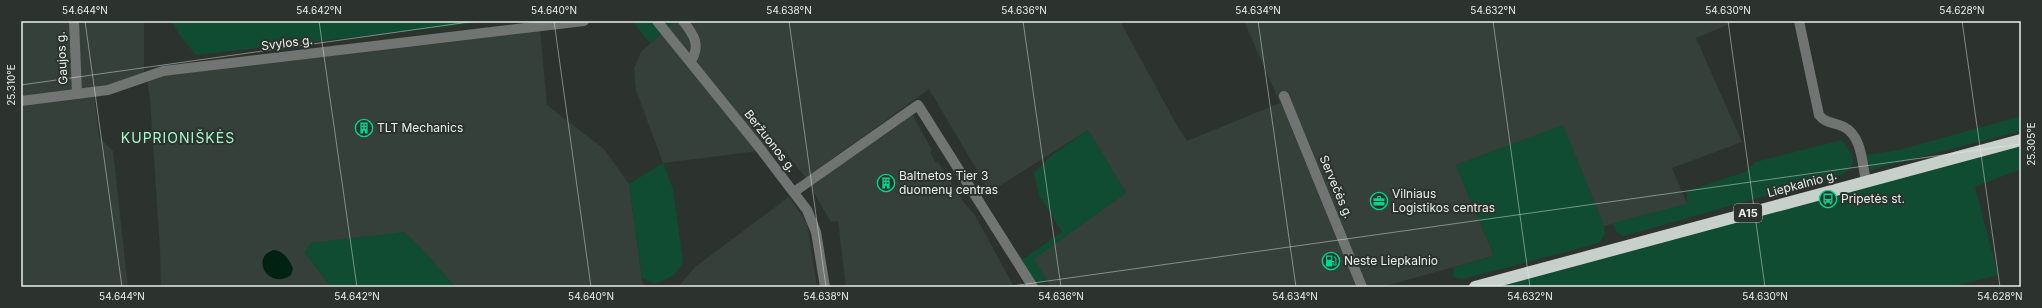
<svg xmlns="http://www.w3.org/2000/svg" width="2042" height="308" font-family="Inter,sans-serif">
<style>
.built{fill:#344039}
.green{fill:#104c31}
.water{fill:#002212}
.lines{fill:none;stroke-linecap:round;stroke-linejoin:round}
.minor{stroke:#707472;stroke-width:10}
.highway{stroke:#c7d0cb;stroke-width:12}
.ticks{fill:none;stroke:#eaefec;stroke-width:1;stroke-opacity:0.45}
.labels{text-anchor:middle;stroke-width:4;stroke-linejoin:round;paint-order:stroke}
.shield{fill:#2c332f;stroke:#b1b7b3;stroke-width:1}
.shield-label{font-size:11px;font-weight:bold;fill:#eaefec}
.street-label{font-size:12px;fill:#eaefec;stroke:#2c332f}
.poi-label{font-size:12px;fill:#eaefec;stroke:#2c332f;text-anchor:start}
.quarter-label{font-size:14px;letter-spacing:1px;fill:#a6f5c8;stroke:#2c332f}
.neatline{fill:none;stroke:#eaefec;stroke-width:1.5}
.ticks-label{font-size:10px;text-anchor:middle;fill:#eaefec}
</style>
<rect width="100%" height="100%" fill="#2c332f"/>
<g class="built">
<polygon points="21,21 72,21 74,91 21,98"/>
<polygon points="76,21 144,21 144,73 107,86 81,90"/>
<polygon points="675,21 1120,21 1175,122 1187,141 1280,103 1244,21 1737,21 1696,38 1742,142 1672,168 1687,204 1604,226 1563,126 1456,165 1494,256 1381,287 1051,287 1033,259 1126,193 1088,130 990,192 929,89 806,178 782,148 663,163 636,90 634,68 641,52"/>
<polygon points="540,30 547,105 604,149 629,184 643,287 455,287 421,248 404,232 305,253 331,287 161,287 160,249 150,98 147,80 155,77"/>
<polygon points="94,96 99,137 113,151 128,287 21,287 21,105"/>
<polygon points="912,114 932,150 930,152 936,163 938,162 964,203 975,215 1014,287 846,287 838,221 831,222 810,186"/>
<polygon points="789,197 807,223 817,287 678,287 695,267"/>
</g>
<g class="green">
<polygon points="172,21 495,21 196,55 178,33"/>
<polygon points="632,21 675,21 650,43"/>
<polygon points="2021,116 2021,131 1870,170 1866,155 1899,150"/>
<polygon points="1563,125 1604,226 1605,234 1599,243 1463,279 1453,277 1454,269 1452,268 1494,256 1456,165"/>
<polygon points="1088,130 1126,193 1034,259 1047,281 1039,284 1033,280 1022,260 1062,232 1039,195 1034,173 1051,156"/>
<path d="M1842 140C1851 154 1861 162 1843 174L1624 236C1617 234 1615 230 1613 223L1687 204V191L1745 172 1755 162Z"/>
<polygon points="2021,145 2021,169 1975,187 1998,275 1952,287 1494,287"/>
<polygon points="663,163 673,189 683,263 673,276 655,284 642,278 629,184"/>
<polygon points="404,232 421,248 455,287 331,287 305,253 310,243"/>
</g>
<path class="water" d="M274 250C284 251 289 260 293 268L291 275C267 291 250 256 274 250Z"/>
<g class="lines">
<g class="minor">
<polyline points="74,21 77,94"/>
<polyline points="657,21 759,147 807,210 816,232 825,287"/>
<path d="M683 21C694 35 701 45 691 61"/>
<path d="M1799 21 1819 115C1826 124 1834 122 1844 127 1862 136 1862 163 1866 181"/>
<polyline points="1284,96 1362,287"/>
<polyline points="21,101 108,90 163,71 584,21"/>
<polyline points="794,192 918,105 1033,287"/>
</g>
<polyline class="highway" points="1475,287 2021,140"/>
</g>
<path class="ticks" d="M85 21 122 287M319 21 357 287M554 21 591 287M789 21 826 287M1023 21 1061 287M1258 21 1296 287M1493 21 1530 287M1728 21 1765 287M1962 21 2000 287M21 85 476 21M1005 287 2021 144"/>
<defs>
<symbol id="building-ring" viewBox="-11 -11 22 22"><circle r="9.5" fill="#2c332f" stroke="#00d98c" stroke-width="1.5"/><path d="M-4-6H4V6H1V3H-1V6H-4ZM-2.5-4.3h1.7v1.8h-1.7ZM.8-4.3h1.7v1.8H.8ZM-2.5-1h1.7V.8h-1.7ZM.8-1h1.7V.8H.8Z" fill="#00d98c"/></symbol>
<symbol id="bus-ring" viewBox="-11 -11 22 22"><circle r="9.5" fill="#2c332f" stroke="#00d98c" stroke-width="1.5"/><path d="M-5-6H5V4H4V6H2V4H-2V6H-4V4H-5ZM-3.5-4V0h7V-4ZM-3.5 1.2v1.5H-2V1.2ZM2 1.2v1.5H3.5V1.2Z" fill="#00d98c"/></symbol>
<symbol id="office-ring" viewBox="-11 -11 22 22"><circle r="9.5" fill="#2c332f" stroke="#00d98c" stroke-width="1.5"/><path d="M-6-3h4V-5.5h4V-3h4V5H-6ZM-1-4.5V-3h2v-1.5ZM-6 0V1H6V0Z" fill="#00d98c"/></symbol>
<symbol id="fuel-ring" viewBox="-11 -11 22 22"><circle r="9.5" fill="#2c332f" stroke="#00d98c" stroke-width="1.5"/><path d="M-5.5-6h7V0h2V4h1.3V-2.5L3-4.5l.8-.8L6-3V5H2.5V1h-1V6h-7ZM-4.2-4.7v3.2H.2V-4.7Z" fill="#00d98c"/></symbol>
</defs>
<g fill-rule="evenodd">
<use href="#building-ring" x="354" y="118" width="20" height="20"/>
<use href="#building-ring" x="876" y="173" width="20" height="20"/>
<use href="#bus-ring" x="1818" y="189" width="20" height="20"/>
<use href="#office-ring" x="1369" y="191" width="20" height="20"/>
<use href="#fuel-ring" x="1321" y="251" width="20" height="20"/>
</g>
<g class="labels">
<rect class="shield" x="1734" y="204" width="28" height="18" rx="3"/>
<g class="shield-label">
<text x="1748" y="217">A15</text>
</g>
<g class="street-label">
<text transform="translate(287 43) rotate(-7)" y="4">Svylos g.</text>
<text transform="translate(62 58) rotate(-93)" y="4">Gaujos g.</text>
<text transform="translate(770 141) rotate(52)" y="4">Beržuonos g.</text>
<text transform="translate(1802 184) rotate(-15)" y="4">Liepkalnio g.</text>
<text transform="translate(1336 187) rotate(67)" y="4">Servečės g.</text>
</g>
<g class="poi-label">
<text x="377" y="132">TLT Mechanics</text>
<text x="899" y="180">Baltnetos Tier 3<tspan x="899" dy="14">duomenų centras</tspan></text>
<text x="1392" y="198">Vilniaus<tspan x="1392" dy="14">Logistikos centras</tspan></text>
<text x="1841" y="203">Pripetės st.</text>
<text x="1344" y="265">Neste Liepkalnio</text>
</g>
<g class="quarter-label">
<text x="178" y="143">KUPRIONIŠKĖS</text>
</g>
</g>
<rect width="2042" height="308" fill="none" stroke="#2c332f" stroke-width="44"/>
<rect x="22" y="22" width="1998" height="264" class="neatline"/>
<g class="ticks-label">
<text x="85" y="14">54.644°N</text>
<text x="319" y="14">54.642°N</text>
<text x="554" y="14">54.640°N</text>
<text x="789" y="14">54.638°N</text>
<text x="1024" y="14">54.636°N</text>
<text x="1258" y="14">54.634°N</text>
<text x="1493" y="14">54.632°N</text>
<text x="1728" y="14">54.630°N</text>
<text x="1962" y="14">54.628°N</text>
<text transform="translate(11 85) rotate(-90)" y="4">25.310°E</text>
<text transform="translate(2031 144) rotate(-90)" y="4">25.305°E</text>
<text x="122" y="300">54.644°N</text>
<text x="357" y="300">54.642°N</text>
<text x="591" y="300">54.640°N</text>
<text x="826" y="300">54.638°N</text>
<text x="1061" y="300">54.636°N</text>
<text x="1295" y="300">54.634°N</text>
<text x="1530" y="300">54.632°N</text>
<text x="1765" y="300">54.630°N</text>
<text x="2000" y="300">54.628°N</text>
</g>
</svg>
